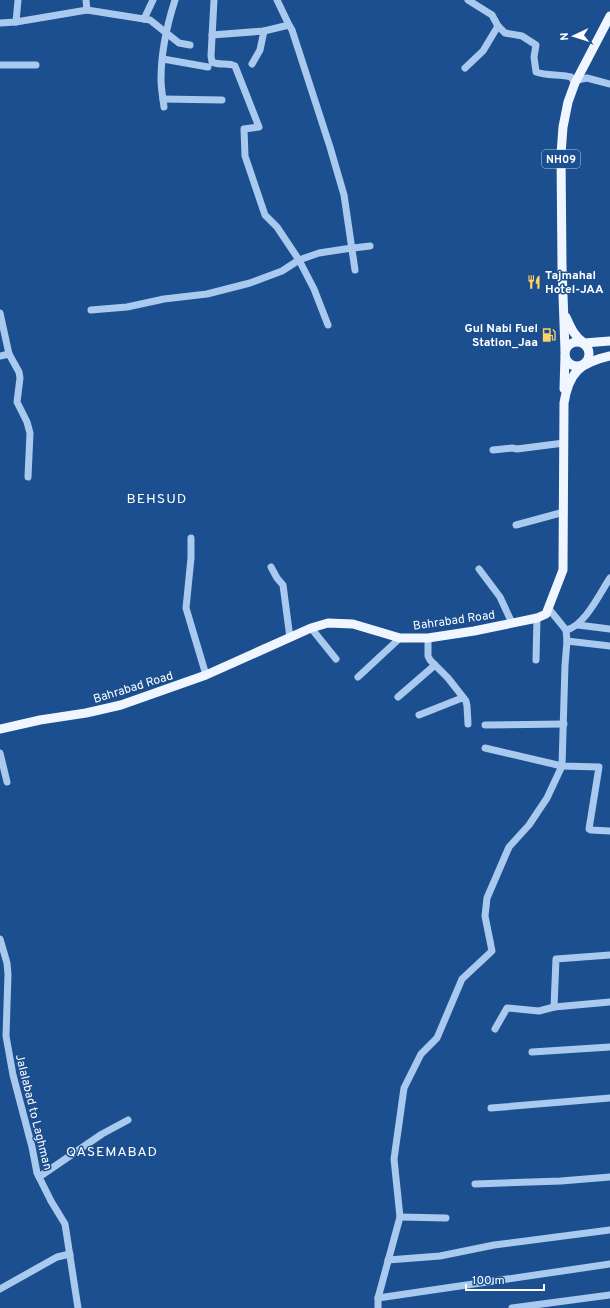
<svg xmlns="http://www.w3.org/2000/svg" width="610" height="1308" font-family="Overpass,sans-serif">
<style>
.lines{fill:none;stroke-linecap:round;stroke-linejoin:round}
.minor{stroke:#a9c9ee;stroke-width:7}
.major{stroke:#f0f6ff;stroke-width:9}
.labels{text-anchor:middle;stroke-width:3;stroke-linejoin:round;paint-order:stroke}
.shield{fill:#1b4f8f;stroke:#bbcadd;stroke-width:1}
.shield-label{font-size:11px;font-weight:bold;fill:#fff}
.poi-label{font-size:12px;font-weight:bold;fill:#fff;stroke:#1b4f8f;text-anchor:start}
.street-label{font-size:12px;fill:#fff;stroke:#1b4f8f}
.quarter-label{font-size:14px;letter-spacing:1px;fill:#fff;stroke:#1b4f8f}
</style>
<rect width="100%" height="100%" fill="#1b4f8f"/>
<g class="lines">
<g class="minor">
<polyline points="86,0 87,10 150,20 179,43 190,45"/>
<path d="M214 0 211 56 212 62C220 66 228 62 235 66L259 127 244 129 245 156 265 215 277 227 299 260 314 289 328 325"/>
<polyline points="277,0 289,25"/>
<path d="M468 0 492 15 498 26 505 33 522 36 536 45 534 57 536 72C547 76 559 74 571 77L575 83"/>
<polyline points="144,19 153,0"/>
<polyline points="16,22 87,10"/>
<polyline points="0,23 16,22 18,0"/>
<polyline points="212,35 264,31 289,25 292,30 330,147 344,195 355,270"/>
<polyline points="163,59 208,67"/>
<polyline points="252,64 260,50 264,31"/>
<polyline points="0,65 36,65"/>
<polyline points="465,68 483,51 498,26"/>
<polyline points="577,80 587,78 610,84"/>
<polyline points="163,99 222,100"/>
<path d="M164 107C163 98 161 89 161 79 161 52 167 25 175 0"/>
<polyline points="91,310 127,307 164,299 207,294 250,283 282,271 299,260 319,253 345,249 370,246"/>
<polyline points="0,313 9,354 0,356"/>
<polyline points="9,354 19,372 20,378 17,402 27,422 30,433 28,477"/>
<polyline points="493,450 512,448 517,449 564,443"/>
<polyline points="516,525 564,512"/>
<polyline points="191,538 191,558 186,608 206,675"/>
<polyline points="271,567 277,578 283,585 290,638"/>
<polyline points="479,569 500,597 512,623"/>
<polyline points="578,625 610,629"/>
<polyline points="311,628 336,659"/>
<path d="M566 630C584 627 600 593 610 578"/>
<polyline points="428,638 428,656 430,660 448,678 466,701 467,706 468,724"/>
<polyline points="567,641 610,646"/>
<polyline points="536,660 537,618"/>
<polyline points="358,677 400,638"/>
<polyline points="398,697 435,665"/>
<polyline points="419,715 462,698"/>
<polyline points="485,725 564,724"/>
<polyline points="485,748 562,766 599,767 589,829 591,830 610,831"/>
<polyline points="0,753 7,782"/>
<polyline points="0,939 7,963 8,974 6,1036 13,1075 32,1147 37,1173 51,1201 65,1224 78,1308"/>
<polyline points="554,1007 556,959 610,955"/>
<polyline points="495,1029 507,1008 539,1011 554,1007 610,1002"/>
<polyline points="532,1052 610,1047"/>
<polyline points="491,1108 610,1098"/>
<polyline points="39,1177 102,1134 128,1120"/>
<polyline points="475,1184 561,1181 610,1177"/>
<polyline points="400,1217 446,1218"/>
<polyline points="388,1260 440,1256 494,1245 610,1230"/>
<polyline points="0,1289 57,1257 70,1254"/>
<polyline points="378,1298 610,1264"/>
<polyline points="378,1308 378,1298 400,1217 394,1159 404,1088 421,1054 437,1038 462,979 492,951 485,916 487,898 509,847 529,825 547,798 562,766 565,665 567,641 566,630 549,609"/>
<polyline points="512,1308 610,1295"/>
</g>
<g class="major">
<path d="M566 317C571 328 574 336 584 343L610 341"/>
<circle cx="577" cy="354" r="12"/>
<polyline points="565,351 562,267 561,154 563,127 568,102 575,83 610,16"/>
<polyline points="564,389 565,356"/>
<path d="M0 729 40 720 86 713 121 705 206 675 311 628 328 623 353 624 400 638H428L474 631 537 618 546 614 563 570 564 403C569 372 580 363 610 356"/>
</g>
</g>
<defs>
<symbol id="restaurant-bare" viewBox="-9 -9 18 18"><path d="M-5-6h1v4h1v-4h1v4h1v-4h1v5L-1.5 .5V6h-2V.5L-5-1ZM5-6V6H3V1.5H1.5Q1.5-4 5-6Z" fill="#ffd166" stroke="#1b4f8f" stroke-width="2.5" paint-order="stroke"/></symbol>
<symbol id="fuel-bare" viewBox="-9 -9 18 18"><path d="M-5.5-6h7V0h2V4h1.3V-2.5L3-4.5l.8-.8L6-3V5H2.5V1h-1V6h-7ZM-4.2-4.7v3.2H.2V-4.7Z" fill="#ffd166" stroke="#1b4f8f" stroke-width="2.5" paint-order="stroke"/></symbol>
</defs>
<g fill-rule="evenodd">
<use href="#restaurant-bare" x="524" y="272" width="20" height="20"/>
<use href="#fuel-bare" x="539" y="325" width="20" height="20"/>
</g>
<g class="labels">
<rect class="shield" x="542" y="150" width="38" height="18" rx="3"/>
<g class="shield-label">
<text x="561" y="163">NH09</text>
</g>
<g class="poi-label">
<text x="545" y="279">Tajmahal<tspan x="545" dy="14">Hotel-JAA</tspan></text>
<text x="538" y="332" text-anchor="end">Gul Nabi Fuel<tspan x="538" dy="14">Station_Jaa</tspan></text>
</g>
<g class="street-label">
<text transform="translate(454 620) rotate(-8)" y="4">Bahrabad Road</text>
<text transform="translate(133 687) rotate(-17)" y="4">Bahrabad Road</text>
<text transform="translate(34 1112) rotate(76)" y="4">Jalalabad to Laghman</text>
</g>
<g class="quarter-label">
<text x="157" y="503">BEHSUD</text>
<text x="112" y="1156">QASEMABAD</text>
</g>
</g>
<g transform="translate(574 36) rotate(266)" stroke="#1b4f8f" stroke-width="3" paint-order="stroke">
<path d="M0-3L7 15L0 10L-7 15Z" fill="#ffffff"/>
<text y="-6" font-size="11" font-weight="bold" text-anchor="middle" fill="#ffffff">N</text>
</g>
<path d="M466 1284v6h78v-6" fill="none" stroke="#ffffff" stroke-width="2"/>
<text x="472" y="1284" font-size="12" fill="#ffffff" stroke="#1b4f8f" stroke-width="3" paint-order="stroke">100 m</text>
</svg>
